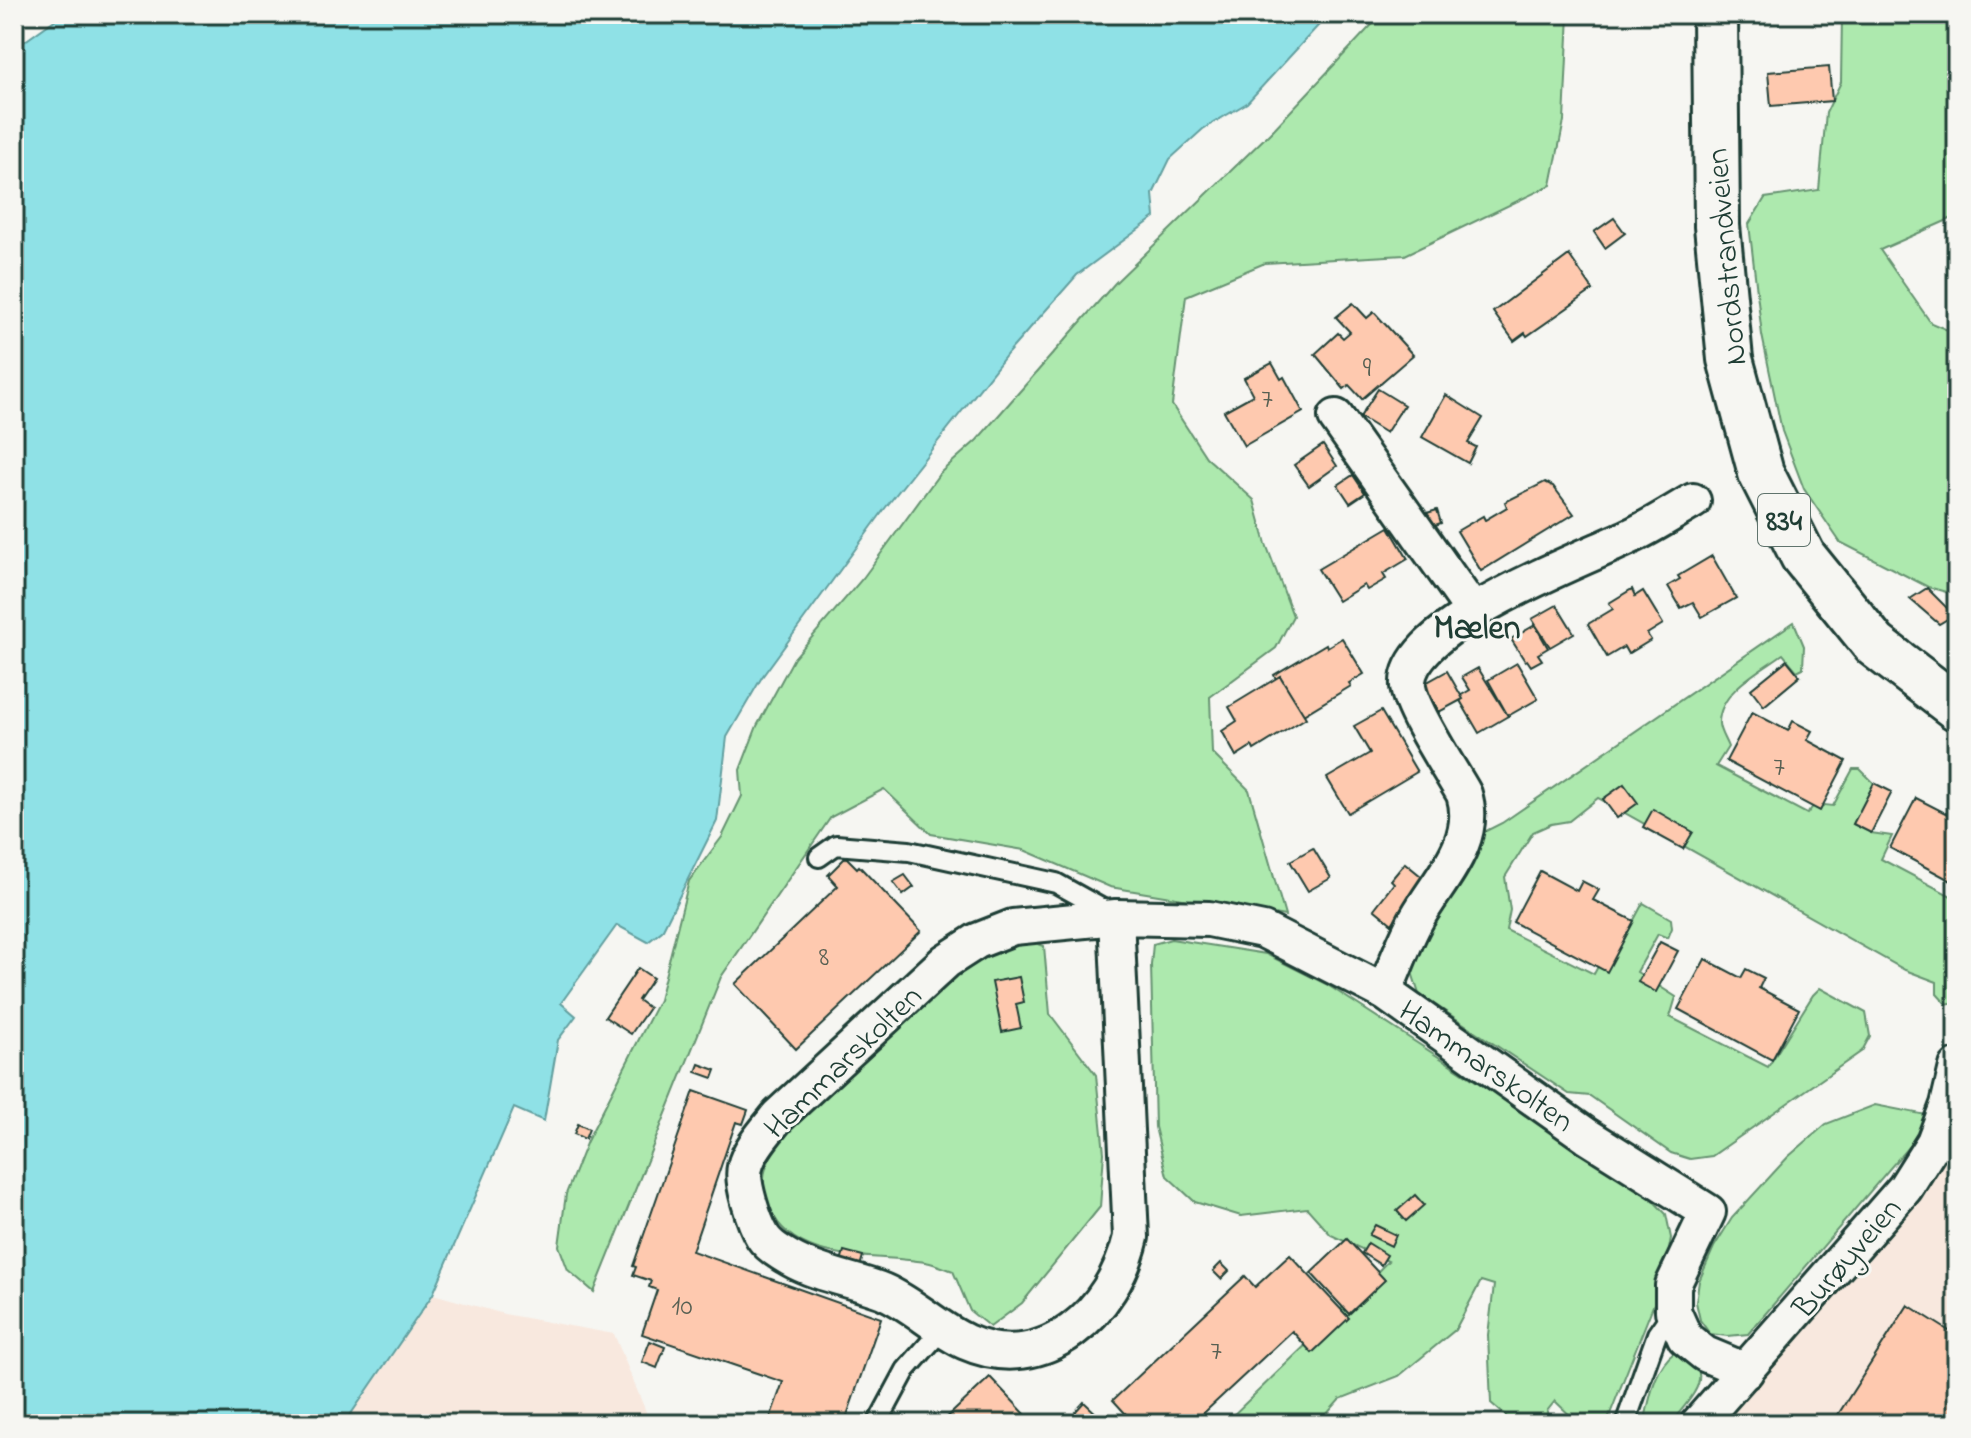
<svg xmlns="http://www.w3.org/2000/svg" width="1971" height="1438" font-family="'Indie Flower',sans-serif">
<style>
.built{fill:#f8e8de}
.green{fill:#ade9ae;stroke:#669371;stroke-width:2}
.water{fill:#8fe1e6;stroke:#629f9f;stroke-width:2}
.building{fill:#fec9af;stroke:#1f3d34;stroke-width:2}
.lines{fill:none;stroke-linecap:round;stroke-linejoin:round}
.service-casing{stroke:#1f3d34;stroke-width:24}
.minor-casing{stroke:#1f3d34;stroke-width:40}
.primary-casing{stroke:#1f3d34;stroke-width:50}
.service{stroke:#f6f6f2;stroke-width:18}
.minor{stroke:#f6f6f2;stroke-width:34}
.primary{stroke:#f6f6f2;stroke-width:44}
.labels{text-anchor:middle;stroke-width:6;stroke-linejoin:round;paint-order:stroke}
.number-label{font-size:28px;fill:#576053}
.shield{fill:#f6f6f2;stroke:#60746d;stroke-width:2}
.shield-label{font-size:30px;font-weight:bold;fill:#1f3d34}
.street-label{font-size:32px;fill:#1f3d34;stroke:#f6f6f2}
.neighbourhood-label{font-size:34px;font-weight:bold;fill:#1f3d34;stroke:#f6f6f2}
</style>
<rect width="100%" height="100%" fill="#f6f6f2"/>
<filter id="ink" filterUnits="userSpaceOnUse"><feTurbulence type="fractalNoise" baseFrequency=".0125" numOctaves="2"/><feDisplacementMap in="SourceGraphic" scale="16" xChannelSelector="R" yChannelSelector="G"/><feConvolveMatrix kernelMatrix="1 2 1 2 8 2 1 2 1" color-interpolation-filters="sRGB"/></filter>
<g filter="url(#ink)">
<g class="built">
<polygon points="1957,1130 1957,1424 1696,1424"/>
<polygon points="433,1294 504,1314 614,1334 651,1424 344,1424"/>
</g>
<g class="green">
<polygon points="1382,14 1569,14 1564,121 1551,185 1405,255 1265,263 1186,296 1172,405 1206,457 1254,500 1266,544 1293,616 1276,648 1210,697 1212,753 1249,790 1285,916 1110,887 1024,850 931,834 884,789 831,817 721,977 594,1292 568,1270 559,1246 566,1194 587,1141 659,1000 689,881 722,837 742,796 740,770 757,726 794,658 863,578 940,473 977,440 1115,283 1272,131"/>
<polygon points="1842,14 1957,14 1957,216 1880,250 1931,323 1957,334 1957,595 1928,587 1840,542 1804,489 1782,431 1762,335 1749,224 1765,198 1819,190 1826,113 1841,82"/>
<path d="M1794 622 1804 646 1803 668 1797 671 1783 654C1761 670 1719 691 1719 723 1719 731 1725 739 1728 747L1716 766 1807 814 1815 804 1833 806 1853 769H1860L1874 783 1853 824 1871 833 1892 836 1881 859 1957 899 1956 1002 1946 1004 1937 994V982L1905 970 1598 798 1569 821 1551 824 1533 832 1505 877 1510 910 1506 930 1594 974 1602 959 1611 963 1643 903 1671 919 1672 928 1668 938 1658 934 1637 972 1676 997 1670 1017 1768 1067 1813 995 1820 988 1866 1013 1870 1036 1862 1051 1712 1156 1690 1159 1671 1153 1590 1096 1569 1094 1419 994 1411 969 1418 940 1476 836 1502 823Z"/>
<polygon points="1171,939 1266,954 1326,984 1641,1188 1666,1214 1671,1238 1664,1278 1606,1424 1579,1424 1555,1401 1547,1411 1549,1424 1515,1424 1491,1403 1488,1335 1494,1285 1481,1281 1455,1330 1399,1376 1340,1399 1318,1424 1224,1424 1314,1337 1388,1261 1331,1235 1307,1208 1241,1216 1195,1202 1167,1176 1155,1127 1151,965 1153,944"/>
<path d="M1028 940 1044 946 1050 1014 1096 1075 1104 1153 1100 1207 1022 1303 990 1327 970 1311 953 1271C945 1268 937 1265 930 1263 879 1252 796 1268 770 1209 758 1181 764 1165 780 1141L949 978 987 953Z"/>
<polygon points="1957,1073 1957,1090 1748,1334 1728,1336 1710,1334 1700,1320 1696,1302 1699,1281 1714,1247 1732,1218 1788,1157 1826,1124 1875,1105 1926,1115"/>
<path d="M1675 1352C1722 1371 1690 1398 1670 1424H1644C1650 1399 1653 1369 1675 1352Z"/>
</g>
<polygon class="water" points="63,14 1329,14 1247,103 1203,129 1170,159 1153,194 1155,217 1077,275 1008,353 886,507 762,677 727,737 717,821 662,931 648,942 617,925 561,1003 576,1016 558,1040 544,1121 514,1108 433,1294 344,1424 14,1424 14,49"/>
<g class="building">
<polygon points="1829,67 1832,101 1771,106 1768,72"/>
<polygon points="1614,218 1625,233 1605,248 1594,232"/>
<polygon points="1569,255 1593,290 1527,336 1525,333 1514,341 1493,312"/>
<polygon points="1353,303 1367,318 1374,312 1413,355 1362,399 1349,385 1344,389 1315,354 1338,333 1343,338 1350,332 1336,317"/>
<polygon points="1272,363 1281,379 1284,377 1303,412 1244,446 1224,411 1253,395 1244,378"/>
<polygon points="1378,389 1404,405 1386,433 1360,417"/>
<polygon points="1446,395 1483,418 1468,443 1476,447 1468,463 1422,437"/>
<polygon points="1323,445 1337,466 1309,486 1294,465"/>
<polygon points="1353,475 1365,493 1350,503 1338,485"/>
<polygon points="1545,482 1553,486 1574,514 1481,571 1457,531 1483,516 1485,520 1507,507 1505,502"/>
<polygon points="1437,510 1441,523 1432,526 1427,513"/>
<polygon points="1389,527 1408,559 1383,574 1386,579 1367,590 1364,585 1338,601 1318,569"/>
<polygon points="1712,556 1736,598 1702,617 1693,602 1681,608 1668,586 1680,579 1678,576"/>
<polygon points="1927,588 1954,615 1939,624 1910,599"/>
<polygon points="1632,589 1635,596 1643,591 1663,624 1647,634 1651,640 1628,654 1624,647 1607,657 1588,624 1613,609 1609,603"/>
<polygon points="1557,605 1574,633 1550,647 1532,619"/>
<polygon points="1535,625 1548,648 1538,654 1542,660 1531,666 1527,660 1525,661 1511,639"/>
<polygon points="1342,638 1364,674 1349,683 1351,686 1303,715 1280,676 1276,679 1274,675 1326,644 1327,647"/>
<polygon points="1787,660 1800,676 1764,706 1751,689"/>
<polygon points="1517,663 1538,699 1508,716 1488,680"/>
<polygon points="1478,668 1508,716 1479,733 1458,697 1470,690 1462,677"/>
<polygon points="1447,671 1463,699 1439,712 1424,684"/>
<polygon points="1280,676 1306,718 1254,750 1252,746 1236,756 1222,731 1237,721 1229,707"/>
<polygon points="1381,711 1417,772 1348,813 1327,778 1370,753 1354,726"/>
<polygon points="1752,712 1788,731 1793,721 1812,731 1807,740 1846,761 1820,811 1726,761"/>
<polygon points="1874,783 1892,792 1871,833 1853,824"/>
<polygon points="1624,784 1638,803 1617,818 1603,799"/>
<polygon points="1916,798 1953,817 1957,808 1957,884 1890,848"/>
<polygon points="1653,809 1693,832 1683,849 1643,827"/>
<polygon points="1313,848 1331,878 1308,891 1290,861"/>
<polygon points="846,857 857,868 859,866 921,931 796,1049 735,984 838,886 828,875"/>
<polygon points="1405,863 1427,881 1392,924 1374,909 1394,883 1391,880"/>
<polygon points="1540,871 1577,891 1582,881 1599,890 1593,900 1634,921 1607,972 1513,922"/>
<polygon points="905,875 914,887 903,895 893,882"/>
<polygon points="1660,942 1678,951 1656,992 1638,982"/>
<polygon points="1705,959 1741,978 1746,969 1764,978 1759,988 1799,1009 1772,1060 1678,1009"/>
<polygon points="638,968 653,978 638,1000 649,1008 631,1034 605,1017"/>
<polygon points="1019,977 1024,1002 1016,1004 1021,1028 1002,1032 992,982"/>
<polygon points="699,1064 716,1070 713,1078 696,1072"/>
<polygon points="694,1091 748,1110 743,1124 736,1122 692,1251 881,1318 844,1424 768,1424 783,1382 642,1334 657,1290 649,1287 651,1281 633,1275 636,1267 633,1266"/>
<polygon points="578,1124 589,1129 585,1139 574,1134"/>
<polygon points="1415,1195 1424,1205 1406,1221 1397,1211"/>
<polygon points="1375,1225 1396,1235 1391,1246 1369,1235"/>
<polygon points="1347,1239 1385,1280 1349,1314 1311,1273"/>
<polygon points="1368,1243 1387,1255 1381,1265 1362,1253"/>
<polygon points="844,1251 863,1256 858,1274 839,1268"/>
<polygon points="1290,1255 1349,1318 1312,1353 1292,1331 1192,1424 1135,1424 1113,1400 1245,1276 1255,1287"/>
<polygon points="1221,1263 1229,1271 1221,1279 1213,1271"/>
<polygon points="1908,1305 1957,1336 1957,1418 1953,1424 1832,1424"/>
<polygon points="650,1341 665,1347 657,1368 642,1362"/>
<polygon points="990,1377 1025,1414 1014,1424 940,1424"/>
<polygon points="1084,1402 1101,1418 1095,1424 1087,1424 1075,1412"/>
</g>
<g class="lines">
<defs>
<g id="service">
<polyline points="819,857 836,845 909,851 1056,883 1110,913"/>
<polyline points="877,1424 906,1370 944,1327"/>
<polyline points="1625,1424 1657,1334 1673,1311"/>
</g>
<g id="minor">
<polyline points="1336,417 1473,611"/>
<path d="M1116 917 1131 1237C1114 1311 1045 1377 966 1342 937 1329 913 1304 883 1291 855 1280 817 1274 791 1259 782 1254 768 1245 763 1237 754 1222 741 1183 745 1167 749 1149 767 1130 778 1116L946 961 977 941 1013 927 1116 917 1209 919 1263 930 1384 992 1587 1136 1708 1212 1673 1285V1311L1685 1338 1705 1354 1746 1371"/>
<path d="M1384 992C1395 968 1404 941 1417 918 1439 879 1479 842 1464 794 1451 771 1410 709 1408 686 1403 626 1581 560 1629 537 1651 527 1672 513 1693 501"/>
<polyline points="1698,1424 1905,1188 1934,1142 1948,1105 1957,1067"/>
</g>
<polyline id="primary" points="1715,14 1717,226 1730,359 1761,473 1803,556 1875,645 1957,708"/>
</defs>
<use href="#service" class="service-casing"/>
<use href="#minor" class="minor-casing"/>
<use href="#primary" class="primary-casing"/>
<use href="#service" class="service"/>
<use href="#minor" class="minor"/>
<use href="#primary" class="primary"/>
</g>
</g>
<g class="labels">
<g class="number-label">
<text x="1367" y="376">9</text>
<text x="1267" y="407">7</text>
<text x="1779" y="775">7</text>
<text x="824" y="965">8</text>
<text x="682" y="1314">10</text>
<text x="1216" y="1359">7</text>
</g>
<rect class="shield" x="1758" y="494" width="52" height="52" rx="6"/>
<g class="shield-label">
<text x="1784" y="530">834</text>
</g>
<g class="street-label">
<text transform="translate(1725 257) rotate(-95)" y="11">Nordstrandveien</text>
<text transform="translate(842 1061) rotate(-44)" y="11">Hammarskolten</text>
<text transform="translate(1487 1065) rotate(35)" y="11">Hammarskolten</text>
<text transform="translate(1846 1257) rotate(-49)" y="11">Burøyveien</text>
</g>
<g class="neighbourhood-label">
<text x="1477" y="638">Mælen</text>
</g>
</g>
<rect width="1971" height="1438" fill="none" stroke="#f6f6f2" stroke-width="48"/>
<rect x="24" y="24" width="1923" height="1390" fill="none" stroke="#1f3d34" stroke-width="3" filter="url(#ink)"/>
</svg>
